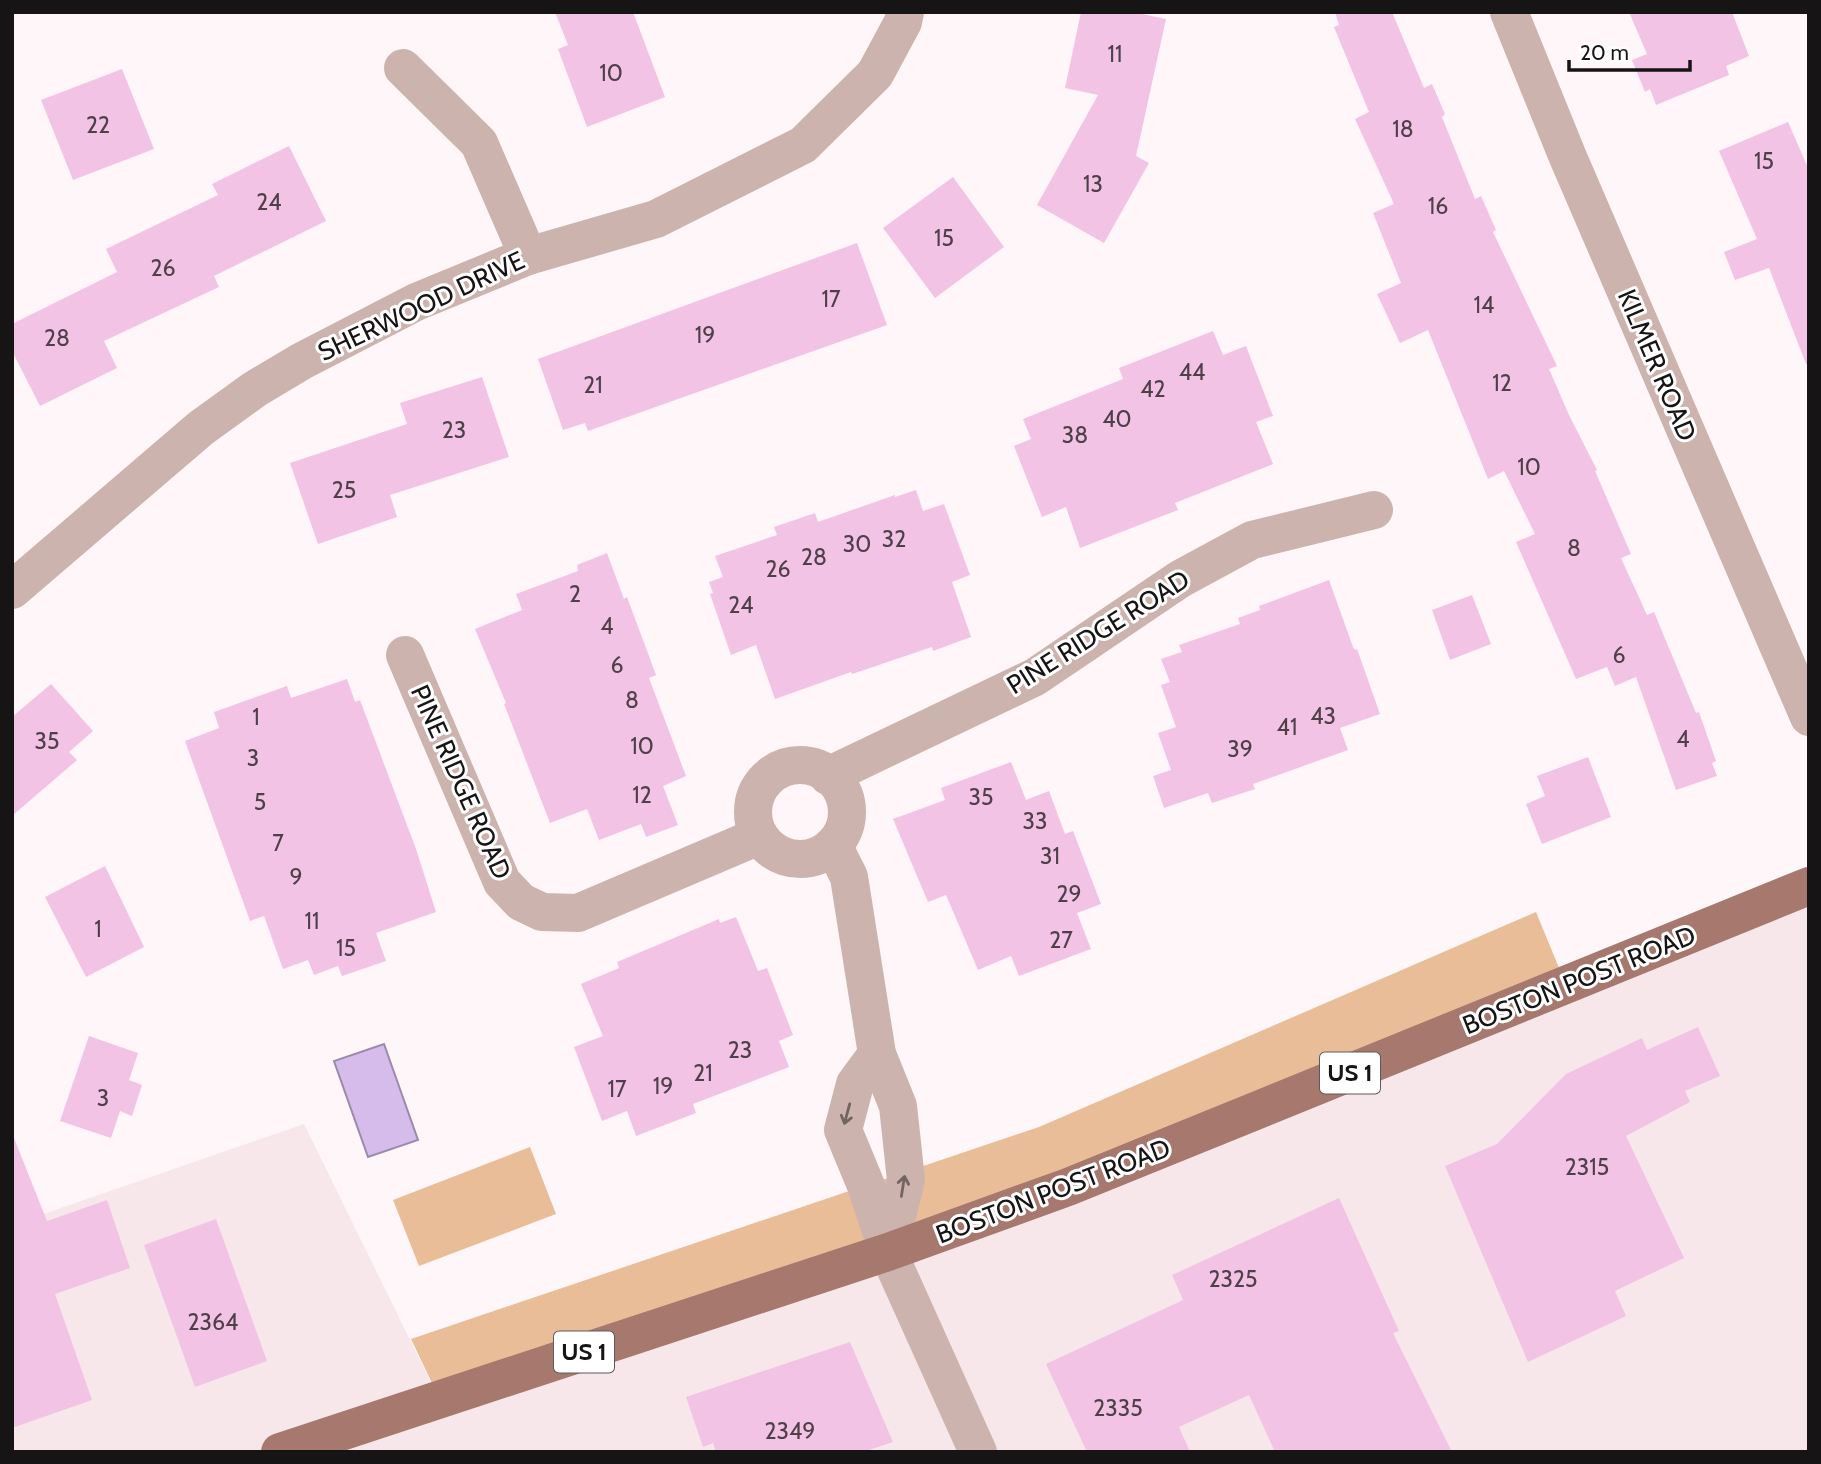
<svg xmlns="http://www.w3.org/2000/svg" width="1821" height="1464" font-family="Cabin,sans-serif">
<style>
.built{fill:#f7e7ea}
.green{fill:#e8bd98}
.water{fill:#d5bceb;stroke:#9c8aab;stroke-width:2}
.building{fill:#f3c3e5}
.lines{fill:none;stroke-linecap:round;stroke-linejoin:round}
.minor{stroke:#cdb3ad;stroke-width:38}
.primary{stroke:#a6786e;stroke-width:38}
.oneway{stroke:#726461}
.labels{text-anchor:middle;stroke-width:6;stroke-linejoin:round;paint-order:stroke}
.number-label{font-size:23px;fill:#4e4049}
.shield{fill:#fff;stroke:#5d5a5b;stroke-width:2}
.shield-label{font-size:24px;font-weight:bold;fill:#171415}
.street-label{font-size:26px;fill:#171415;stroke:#fff}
</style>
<rect width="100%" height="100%" fill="#fef6f8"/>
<polygon class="built" points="1809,903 1809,1452 12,1452 12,1225 304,1124 441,1403"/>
<g class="green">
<polygon points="1536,912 1571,997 442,1404 411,1339 1039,1127"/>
<polygon points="530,1147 556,1214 419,1266 393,1200"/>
</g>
<polygon class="water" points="384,1044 418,1140 368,1157 334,1061"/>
<g class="building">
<polygon points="555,12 633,12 665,97 587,127 558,49 568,45"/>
<polygon points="1081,12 1133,12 1166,19 1136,156 1149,163 1104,243 1037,205 1098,95 1065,88"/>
<polygon points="1335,12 1392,12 1424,88 1432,84 1445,114 1442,117 1475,199 1481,196 1496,230 1493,232 1557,366 1549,369 1569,415 1597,470 1595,471 1631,554 1621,558 1647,615 1654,612 1696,713 1699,712 1716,761 1712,763 1717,776 1676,790 1636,677 1615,686 1607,667 1576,679 1516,542 1535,534 1504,471 1488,479 1428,330 1400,343 1377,294 1401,283 1373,213 1394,204 1355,119 1369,112 1334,27 1339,25"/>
<polygon points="1629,12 1732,12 1749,56 1726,66 1729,75 1656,105 1650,89 1645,92 1632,60 1647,54"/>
<polygon points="122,69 154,149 73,180 41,100"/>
<polygon points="1788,122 1809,170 1809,364 1806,364 1769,268 1735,280 1724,252 1757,239 1719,151"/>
<polygon points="289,146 326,221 214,276 219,287 104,341 117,368 40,406 12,351 12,324 117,272 106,249 218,195 212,184"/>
<polygon points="953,177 1004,247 935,298 883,228"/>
<polygon points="857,243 887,325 588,431 585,423 563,430 538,359"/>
<polygon points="1213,331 1223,355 1246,346 1273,416 1256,422 1273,464 1175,503 1178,510 1080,548 1066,507 1042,517 1014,446 1031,439 1023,419 1123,379 1119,368"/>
<polygon points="482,377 509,457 390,495 397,517 318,544 290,463 407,424 400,403"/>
<polygon points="916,490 923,511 944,504 970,575 952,582 971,637 933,651 932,647 852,674 851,672 775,699 756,645 731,655 710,594 713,593 709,582 723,577 715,556 777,535 774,527 815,513 818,522 895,495 895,497"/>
<polygon points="607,553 624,599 627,597 656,675 649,678 686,776 663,786 678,825 646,837 641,824 599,840 587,809 550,823 504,704 506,703 475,629 522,610 516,594 578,571 577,565"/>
<polygon points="1329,580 1353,647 1355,650 1357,649 1380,714 1340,728 1348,750 1253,784 1255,789 1212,803 1208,793 1164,808 1153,776 1171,770 1158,733 1176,727 1161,685 1170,682 1161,659 1182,652 1179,645 1240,624 1238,618 1260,610 1259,606"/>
<polygon points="1472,595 1491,644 1450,660 1432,610"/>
<polygon points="347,679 355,702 360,700 416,849 436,912 376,933 386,961 342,976 338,966 314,975 308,960 283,969 264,916 250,921 185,741 219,728 214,712 287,686 291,698"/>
<polygon points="51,684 93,731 69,752 77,760 12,816 12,717"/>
<polygon points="1588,757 1611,817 1542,844 1526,804 1545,796 1537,776"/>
<polygon points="1011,762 1026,800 1049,791 1065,834 1073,831 1101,904 1077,913 1091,949 1019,976 1011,956 978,970 946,895 928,902 893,819 945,800 941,788"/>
<polygon points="105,866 144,947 86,977 45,897"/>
<polygon points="736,917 758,971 767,968 793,1035 779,1041 789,1067 693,1104 696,1113 636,1136 627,1111 602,1121 574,1047 603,1036 581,984 619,968 617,962 719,919 720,923"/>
<polygon points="1698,1027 1720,1076 1685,1091 1690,1102 1626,1136 1684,1258 1615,1291 1626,1316 1528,1362 1445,1166 1497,1144 1566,1074 1642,1038 1647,1050"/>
<polygon points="89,1036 138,1053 129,1080 142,1085 132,1116 120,1111 111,1138 60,1121"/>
<polygon points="14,1138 47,1221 107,1200 130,1268 55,1294 92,1400 12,1428"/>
<polygon points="1339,1198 1399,1331 1393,1333 1452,1452 1275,1452 1249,1395 1179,1427 1190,1452 1087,1452 1046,1364 1183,1300 1172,1275"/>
<polygon points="216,1219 267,1361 195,1387 144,1245"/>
<polygon points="850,1342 893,1442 863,1452 716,1452 713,1443 703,1447 686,1397"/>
</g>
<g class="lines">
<g class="minor">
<polyline points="1509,12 1567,155 1809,717"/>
<polyline points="403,68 479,143 528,256"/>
<polyline points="12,590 201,428 255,389 302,361 416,302 528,256 656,219 803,145 875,74 903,22 905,12"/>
<polyline points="405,655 502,882 521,902 542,912 578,913 759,836"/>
<circle cx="800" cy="812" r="47"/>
<polyline points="828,776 1035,677 1180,579 1252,540 1374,510"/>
<polyline points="833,845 849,877 877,1054 898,1106 906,1180 888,1252"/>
<polyline points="877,1054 855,1084 843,1130 867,1188 888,1252 978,1452"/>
</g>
<polyline class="primary" points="280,1452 888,1252 1068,1187 1809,886"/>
</g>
<defs><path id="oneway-shaft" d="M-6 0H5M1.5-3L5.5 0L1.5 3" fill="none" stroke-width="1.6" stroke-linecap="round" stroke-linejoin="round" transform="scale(1.75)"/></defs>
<g class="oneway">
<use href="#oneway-shaft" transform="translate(847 1114) rotate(105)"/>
<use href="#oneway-shaft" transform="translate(903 1186) rotate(-81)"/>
</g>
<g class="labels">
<g class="number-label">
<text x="1115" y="62">11</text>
<text x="611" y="81">10</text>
<text x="98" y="133">22</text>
<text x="1403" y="137">18</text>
<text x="1764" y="169">15</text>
<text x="1093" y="192">13</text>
<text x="269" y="210">24</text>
<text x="1438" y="214">16</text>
<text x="944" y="246">15</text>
<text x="163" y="276">26</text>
<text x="831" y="307">17</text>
<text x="1484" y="313">14</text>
<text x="705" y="343">19</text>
<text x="57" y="346">28</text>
<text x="1192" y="380">44</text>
<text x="1502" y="391">12</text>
<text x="593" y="393">21</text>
<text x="1153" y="397">42</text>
<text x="1117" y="427">40</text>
<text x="454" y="438">23</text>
<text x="1075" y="443">38</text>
<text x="1529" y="475">10</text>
<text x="344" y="498">25</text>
<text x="894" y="547">32</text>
<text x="857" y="552">30</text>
<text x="1574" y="556">8</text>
<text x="814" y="565">28</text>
<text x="778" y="577">26</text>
<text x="575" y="602">2</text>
<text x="741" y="613">24</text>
<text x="607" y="634">4</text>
<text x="1619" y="663">6</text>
<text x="617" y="673">6</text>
<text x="632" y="708">8</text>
<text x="1323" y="724">43</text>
<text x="256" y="725">1</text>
<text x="1287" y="735">41</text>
<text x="1683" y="747">4</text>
<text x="47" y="749">35</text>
<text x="642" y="754">10</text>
<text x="1240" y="757">39</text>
<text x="253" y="766">3</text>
<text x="642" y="803">12</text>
<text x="981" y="805">35</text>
<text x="260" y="810">5</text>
<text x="1035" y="829">33</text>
<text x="278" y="851">7</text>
<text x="1050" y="864">31</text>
<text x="296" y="885">9</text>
<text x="1069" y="902">29</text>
<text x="312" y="929">11</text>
<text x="98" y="937">1</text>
<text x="1061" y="948">27</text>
<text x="346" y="956">15</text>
<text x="740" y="1058">23</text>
<text x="703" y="1081">21</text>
<text x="663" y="1094">19</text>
<text x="617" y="1097">17</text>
<text x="103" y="1106">3</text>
<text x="1587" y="1175">2315</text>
<text x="1233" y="1287">2325</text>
<text x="213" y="1330">2364</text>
<text x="1118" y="1416">2335</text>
<text x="790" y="1439">2349</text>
</g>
<g class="shield">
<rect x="1320" y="1052.5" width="60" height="41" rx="5"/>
<rect x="554" y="1331.5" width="60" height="41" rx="5"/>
</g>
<g class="shield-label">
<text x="1350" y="1081">US 1</text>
<text x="584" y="1360">US 1</text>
</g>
<g class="street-label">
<text transform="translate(421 306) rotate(-25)" y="9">SHERWOOD DRIVE</text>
<text transform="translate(1657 365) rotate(67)" y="9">KILMER ROAD</text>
<text transform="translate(1098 632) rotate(-32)" y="9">PINE RIDGE ROAD</text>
<text transform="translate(461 782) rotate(66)" y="9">PINE RIDGE ROAD</text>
<text transform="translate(1579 980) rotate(-22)" y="9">BOSTON POST ROAD</text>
<text transform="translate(1053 1191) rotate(-21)" y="9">BOSTON POST ROAD</text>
</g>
</g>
<rect width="1821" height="1464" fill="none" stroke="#171415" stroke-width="28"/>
<path d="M1569 60v10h121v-10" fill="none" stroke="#171415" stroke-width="3.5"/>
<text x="1580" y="60" font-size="21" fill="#171415" stroke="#ffffff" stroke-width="5" paint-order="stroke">20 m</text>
</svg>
